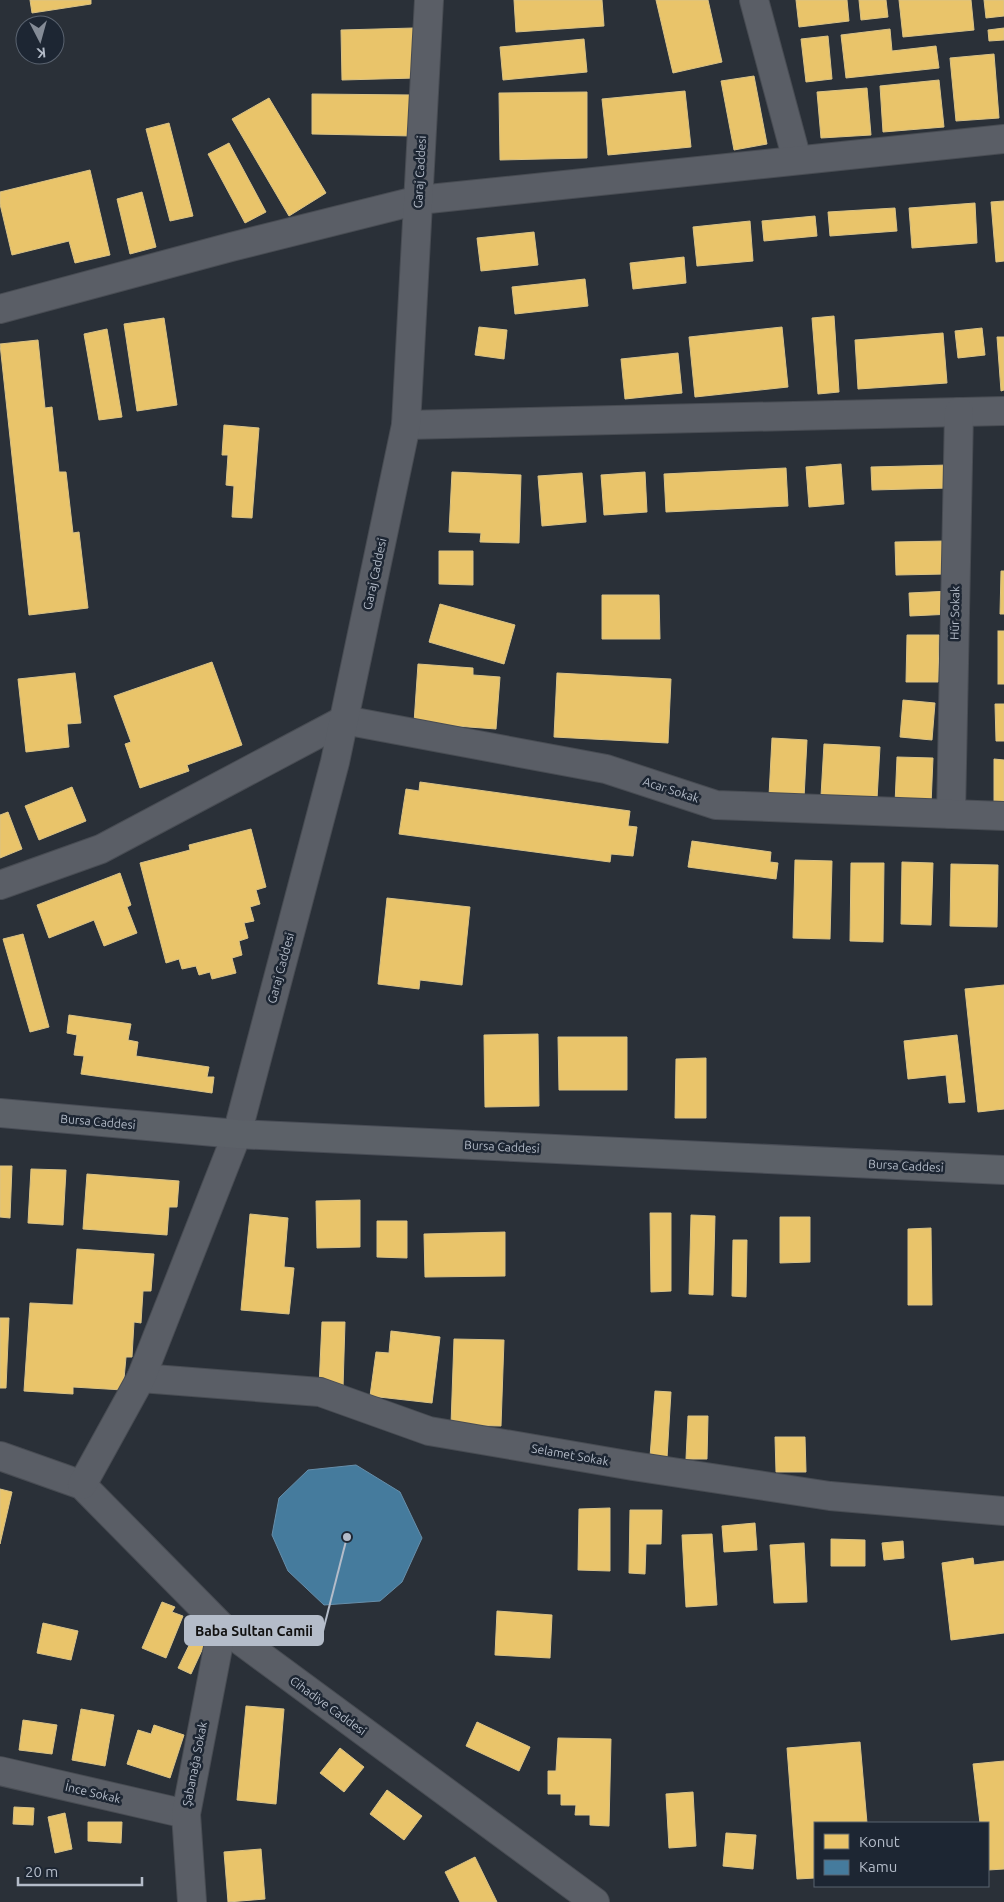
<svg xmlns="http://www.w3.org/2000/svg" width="1004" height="1902" font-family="Ubuntu,sans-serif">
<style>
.homes{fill:#e9c46a;stroke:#d9c286}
.public{fill:#457b9d;stroke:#668eaa}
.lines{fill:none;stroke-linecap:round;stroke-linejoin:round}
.minor-casing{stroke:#484c53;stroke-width:30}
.major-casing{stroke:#484c55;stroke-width:30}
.minor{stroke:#5a5e66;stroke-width:28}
.major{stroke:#5c6168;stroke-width:28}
.labels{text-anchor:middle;stroke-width:5;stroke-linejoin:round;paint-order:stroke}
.street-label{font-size:12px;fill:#b4bcc9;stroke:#1d2633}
.leader{fill:none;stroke:#b4bcc9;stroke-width:2}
.callout-dot{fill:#b4bcc9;stroke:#1d2633;stroke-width:2}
.callout{fill:#b4bcc9;stroke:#b4bcc9;stroke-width:2}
.callout-label{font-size:14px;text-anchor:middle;font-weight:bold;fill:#111}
</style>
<rect width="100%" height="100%" fill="#2a3038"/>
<g class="homes">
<polygon points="30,0 91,0 91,4 32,13"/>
<polygon points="514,0 602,0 604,26 516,32"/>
<polygon points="656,0 708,0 722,62 673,73"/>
<polygon points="796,0 847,0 849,21 799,27"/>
<polygon points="859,0 886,0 888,17 861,20"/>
<polygon points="899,0 971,0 974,30 903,37"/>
<polygon points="984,0 1004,0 1004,16 986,18"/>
<polygon points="414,28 416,78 342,80 341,30"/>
<polygon points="1004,28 1004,40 989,41 988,30"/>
<polygon points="890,29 892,51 936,46 939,68 846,78 841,35"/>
<polygon points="828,36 832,79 806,82 801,39"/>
<polygon points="584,39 587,72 503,80 500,47"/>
<polygon points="994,54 999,118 956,121 950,58"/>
<polygon points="754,76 767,144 734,150 721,81"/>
<polygon points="939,80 944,127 883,132 880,86"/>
<polygon points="867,88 871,135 821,138 817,92"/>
<polygon points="685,91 691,147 608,155 602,99"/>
<polygon points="587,92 587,158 500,160 499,93"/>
<polygon points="312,94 413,95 413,136 312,134"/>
<polygon points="269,98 326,193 289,216 232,119"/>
<polygon points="169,123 193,216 170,221 146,129"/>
<polygon points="229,143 266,212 245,223 208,154"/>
<polygon points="90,170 110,255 75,263 69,241 12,255 0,204 0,192"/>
<polygon points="142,192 156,247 130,254 117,199"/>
<polygon points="1004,201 1004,261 996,262 991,202"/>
<polygon points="975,203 977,243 912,248 909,208"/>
<polygon points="895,208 897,231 830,236 828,212"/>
<polygon points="815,216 817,236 764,241 762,221"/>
<polygon points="750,221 753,261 697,266 693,227"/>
<polygon points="534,232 538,265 481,271 477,238"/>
<polygon points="684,257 686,283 633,289 630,263"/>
<polygon points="585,279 588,306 515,314 512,287"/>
<polygon points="834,316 839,392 818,394 812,318"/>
<polygon points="164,318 177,405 137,411 124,324"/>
<polygon points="479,327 507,330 504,359 475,355"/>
<polygon points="782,327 788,387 695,397 689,337"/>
<polygon points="982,328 985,355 958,358 955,331"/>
<polygon points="107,329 122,417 99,420 84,334"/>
<polygon points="943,333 947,383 858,389 855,340"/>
<polygon points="997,337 1004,337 1004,390 1001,391"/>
<polygon points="38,340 45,408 52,407 59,472 66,472 73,533 79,532 88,608 29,615 0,344"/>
<polygon points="678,353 682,393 625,399 621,359"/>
<polygon points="224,425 259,428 252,518 232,517 234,486 226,485 228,455 222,455"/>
<polygon points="841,464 844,504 809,507 806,467"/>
<polygon points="948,465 949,488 872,490 871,467"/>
<polygon points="786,468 788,506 666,512 664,474"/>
<polygon points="452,472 521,475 519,543 480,542 481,533 449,532"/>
<polygon points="645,472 647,512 604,515 601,475"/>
<polygon points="582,473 586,522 542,526 538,476"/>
<polygon points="945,541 946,574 896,575 895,542"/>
<polygon points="439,551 473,551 473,585 439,584"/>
<polygon points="1001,571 1004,571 1004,614 1000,614"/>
<polygon points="951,591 952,614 910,616 909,593"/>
<polygon points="602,595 659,595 660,639 602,639"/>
<polygon points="440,604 515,625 504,664 429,642"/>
<rect x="998" y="631" width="6" height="53"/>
<polygon points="907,635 939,635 938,682 906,682"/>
<polygon points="212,662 242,745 187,765 189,771 140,788 125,744 131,742 114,696"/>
<polygon points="418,664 473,668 473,675 500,677 496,729 414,723"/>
<polygon points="75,673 81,723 67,724 69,747 26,752 18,679"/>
<polygon points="557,673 671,679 668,743 554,737"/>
<polygon points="903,700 935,703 932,740 900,737"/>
<polygon points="995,704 1004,704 1004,741 996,741"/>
<polygon points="772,738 807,740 804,798 769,796"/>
<polygon points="824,744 880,747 877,799 821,796"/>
<polygon points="897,757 933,758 931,805 895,804"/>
<polygon points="994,759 1004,760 1004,810 994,809"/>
<polygon points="420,782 630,811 628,826 637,827 633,856 611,854 610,862 399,834 406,789 419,791"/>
<polygon points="72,787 86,821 39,840 25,806"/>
<polygon points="8,812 22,849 0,858 0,815"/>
<polygon points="251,829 266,887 256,890 260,904 250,907 254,921 244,923 248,938 239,941 242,955 232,958 236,973 212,979 210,972 199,975 196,966 182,969 179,959 166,963 140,863 190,850 189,845"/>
<polygon points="692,841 771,852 770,862 778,863 776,879 688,867"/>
<polygon points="795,860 832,861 830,939 793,938"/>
<polygon points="902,862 933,863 931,925 901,924"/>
<polygon points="851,863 884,863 883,942 850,941"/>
<polygon points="951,864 998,865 997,927 950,926"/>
<polygon points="120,873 131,905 127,907 137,933 104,946 94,920 49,938 37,905"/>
<polygon points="387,898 470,907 462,985 420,980 419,989 378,984"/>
<polygon points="23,934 49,1027 30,1032 3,939"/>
<polygon points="1004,985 1004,1109 978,1112 965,989"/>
<polygon points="69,1015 131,1024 128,1040 138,1042 136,1056 209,1067 207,1077 214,1077 212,1093 81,1074 84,1056 74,1055 77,1035 67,1033"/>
<polygon points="538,1034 539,1106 485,1107 484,1035"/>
<polygon points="957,1035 965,1102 949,1103 946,1075 908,1079 904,1041"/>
<polygon points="558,1037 627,1037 627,1090 559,1090"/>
<polygon points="706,1058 706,1118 675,1118 676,1059"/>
<polygon points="0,1166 12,1166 10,1218 0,1217"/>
<polygon points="31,1169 66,1170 63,1225 28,1223"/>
<polygon points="87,1174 179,1181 177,1207 169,1207 167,1235 83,1229"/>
<polygon points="360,1200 360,1247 317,1248 316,1201"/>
<polygon points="650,1213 671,1213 671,1291 651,1292"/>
<polygon points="250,1214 288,1218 284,1267 294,1268 289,1314 241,1310"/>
<polygon points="691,1215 715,1216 713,1295 689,1294"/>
<polygon points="780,1217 810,1217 810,1262 780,1263"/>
<polygon points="377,1221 407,1221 407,1258 377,1257"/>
<polygon points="931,1228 932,1305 908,1305 908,1229"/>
<polygon points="505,1232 505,1276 425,1277 424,1234"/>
<polygon points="733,1240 747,1240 746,1297 732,1296"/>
<polygon points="77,1249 154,1254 151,1291 143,1291 141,1323 134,1322 132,1357 126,1357 123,1390 73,1387 73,1394 24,1391 30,1303 73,1305"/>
<polygon points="0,1318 9,1318 6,1388 0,1388"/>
<polygon points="322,1322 345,1322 343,1388 319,1387"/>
<polygon points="391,1331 440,1337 432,1403 370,1396 376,1352 389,1353"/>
<polygon points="454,1339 504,1340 501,1426 451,1425"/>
<polygon points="655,1391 671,1392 667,1458 650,1457"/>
<polygon points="688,1416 708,1416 707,1459 686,1459"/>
<polygon points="775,1437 805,1437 806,1472 776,1472"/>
<polygon points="0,1489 12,1492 0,1544"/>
<polygon points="610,1508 610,1571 578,1570 579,1509"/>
<polygon points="630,1510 662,1510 661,1544 646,1544 645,1574 629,1573"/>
<polygon points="755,1523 757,1550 724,1552 722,1526"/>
<polygon points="712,1534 717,1605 686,1607 682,1535"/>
<polygon points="831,1539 865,1540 865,1566 831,1566"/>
<polygon points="903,1541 904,1558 884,1560 882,1543"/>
<polygon points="804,1543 807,1602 774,1603 770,1545"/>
<polygon points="973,1558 974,1565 1004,1561 1004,1633 951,1640 942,1563"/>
<polygon points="162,1602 175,1607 172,1612 183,1616 166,1658 142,1648"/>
<polygon points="497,1611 552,1615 550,1658 495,1655"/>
<polygon points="43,1623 78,1631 71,1660 37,1653"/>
<polygon points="197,1629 209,1635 191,1674 178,1668"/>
<polygon points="246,1706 284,1709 276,1804 237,1800"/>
<polygon points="81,1709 114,1715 105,1766 72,1760"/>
<polygon points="23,1720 57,1725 52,1754 19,1750"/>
<polygon points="477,1722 530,1747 519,1771 466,1746"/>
<polygon points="154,1725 184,1735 170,1778 127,1764 138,1730 151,1734"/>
<polygon points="558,1738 611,1739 609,1826 590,1825 590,1815 575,1815 576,1805 561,1805 561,1794 548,1794 548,1771 556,1771"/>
<polygon points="860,1742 867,1823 815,1823 815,1878 797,1879 787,1748"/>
<polygon points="340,1748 364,1767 344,1792 320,1773"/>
<polygon points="1004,1761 1004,1869 988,1870 988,1823 980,1823 973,1764"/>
<polygon points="387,1790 422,1816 404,1840 370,1814"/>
<polygon points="693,1792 696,1846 669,1848 666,1794"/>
<polygon points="14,1807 34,1808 33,1825 13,1824"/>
<polygon points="65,1813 72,1849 55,1853 48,1817"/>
<polygon points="88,1822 122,1822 121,1843 88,1841"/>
<polygon points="726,1833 756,1835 753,1869 723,1866"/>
<polygon points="261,1849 265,1899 228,1902 224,1852"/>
<polygon points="475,1857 497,1902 460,1902 445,1872"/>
</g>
<polygon class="public" points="356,1465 400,1492 422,1538 402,1582 380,1601 324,1605 288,1571 272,1535 279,1498 308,1470"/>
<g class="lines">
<defs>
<g id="minor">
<polyline points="754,0 797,160"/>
<polyline points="0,309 231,247 419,200 1004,139"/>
<polyline points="406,425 1004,411"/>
<polyline points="951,814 959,412"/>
<polyline points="0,885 101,849 344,720 606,769 716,805 1004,816"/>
<polyline points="141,1378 320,1392 429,1431 633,1466 830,1496 1004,1511"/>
<polyline points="0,1456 82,1485 222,1627 595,1902"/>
<polyline points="82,1485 141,1378 237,1134 335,762 406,425 429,0"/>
<polyline points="0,1771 186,1814"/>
<polyline points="192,1902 186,1814 222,1627"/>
</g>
<polyline id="major" points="0,1113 237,1134 1004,1170"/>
</defs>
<use href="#minor" class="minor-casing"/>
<use href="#major" class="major-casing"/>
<use href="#minor" class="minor"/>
<use href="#major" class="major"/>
</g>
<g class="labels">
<g class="street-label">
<text transform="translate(420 172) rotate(-87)" y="4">Garaj Caddesi</text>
<text transform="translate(375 574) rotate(-78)" y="4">Garaj Caddesi</text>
<text transform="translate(955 613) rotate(-89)" y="4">Hür Sokak</text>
<text transform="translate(671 790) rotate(18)" y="4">Acar Sokak</text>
<text transform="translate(281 968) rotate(-75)" y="4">Garaj Caddesi</text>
<text transform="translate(98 1122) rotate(5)" y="4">Bursa Caddesi</text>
<text transform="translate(502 1147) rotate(3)" y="4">Bursa Caddesi</text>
<text transform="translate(906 1166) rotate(3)" y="4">Bursa Caddesi</text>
<text transform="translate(570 1455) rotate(10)" y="4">Selamet Sokak</text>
<text transform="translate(328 1706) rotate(36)" y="4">Cihadiye Caddesi</text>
<text transform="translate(195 1764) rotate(-79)" y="4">Şabanağa Sokak</text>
<text transform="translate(93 1793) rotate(13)" y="4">İnce Sokak</text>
</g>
</g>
<path class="leader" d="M347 1537L323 1631"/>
<circle class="callout-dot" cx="347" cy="1537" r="5"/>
<rect class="callout" x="185" y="1616" width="138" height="29" rx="5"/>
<g class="callout-label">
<text x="254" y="1636">Baba Sultan Camii</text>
</g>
<rect x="814" y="1822" width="175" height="65" fill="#1d2633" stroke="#59626f"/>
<rect x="824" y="1834" width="25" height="15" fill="#e9c46a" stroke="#59626f"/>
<text x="859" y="1847" font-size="15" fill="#b4bcc9">Konut</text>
<rect x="824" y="1860" width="25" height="15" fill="#457b9d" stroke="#59626f"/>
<text x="859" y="1872" font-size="15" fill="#b4bcc9">Kamu</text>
<g transform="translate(40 40) rotate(174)"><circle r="24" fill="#1d2633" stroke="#59626f"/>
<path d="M0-4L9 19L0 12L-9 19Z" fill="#848b96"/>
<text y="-8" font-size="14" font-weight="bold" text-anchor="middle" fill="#b4bcc9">K</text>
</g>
<path d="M18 1877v8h124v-8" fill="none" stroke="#b4bcc9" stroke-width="2.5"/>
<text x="25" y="1877" font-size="15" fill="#b4bcc9" stroke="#1d2633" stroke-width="4" paint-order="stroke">20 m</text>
</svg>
